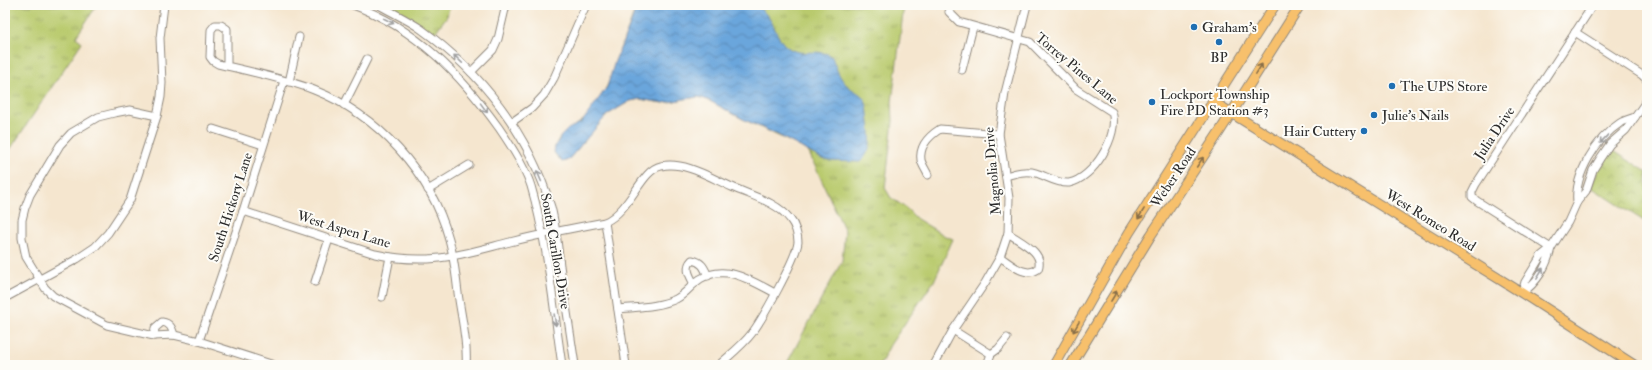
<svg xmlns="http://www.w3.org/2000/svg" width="1652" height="370" font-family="'IM FELL Double Pica',serif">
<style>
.grass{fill:url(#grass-tufts);stroke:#727a4c}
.park{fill:url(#park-crowns);stroke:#727a4c}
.water{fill:url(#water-waves);stroke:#4b6884}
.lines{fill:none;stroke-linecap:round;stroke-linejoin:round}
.minor-casing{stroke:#90887d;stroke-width:9}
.major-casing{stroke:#90887d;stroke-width:11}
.minor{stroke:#fff;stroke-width:7}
.major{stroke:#f7c06c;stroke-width:9}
.oneway{stroke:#a0a0a0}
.oneway2{stroke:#876e48}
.poi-dot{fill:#1f6fb2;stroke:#fdfcf7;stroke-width:1.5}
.labels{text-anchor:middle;stroke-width:4;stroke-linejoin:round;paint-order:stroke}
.poi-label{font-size:14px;fill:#2b2b2b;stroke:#fdfcf7;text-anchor:start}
.street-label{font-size:14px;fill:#2b2b2b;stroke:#fdfcf7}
</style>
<defs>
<pattern id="grass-tufts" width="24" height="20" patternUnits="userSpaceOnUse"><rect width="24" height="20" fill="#b9ca6d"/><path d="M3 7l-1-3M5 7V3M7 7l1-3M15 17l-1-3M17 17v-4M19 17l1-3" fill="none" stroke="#97a45a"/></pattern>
<pattern id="park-crowns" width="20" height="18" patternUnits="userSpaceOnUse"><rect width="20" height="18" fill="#b9ca6d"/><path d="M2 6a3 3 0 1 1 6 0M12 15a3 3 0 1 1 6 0" fill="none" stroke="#97a45a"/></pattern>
<pattern id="water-waves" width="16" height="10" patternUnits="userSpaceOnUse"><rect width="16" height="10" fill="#6ba6dc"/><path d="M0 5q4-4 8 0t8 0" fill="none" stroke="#5887b3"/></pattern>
</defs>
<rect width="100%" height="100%" fill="#fdfcf7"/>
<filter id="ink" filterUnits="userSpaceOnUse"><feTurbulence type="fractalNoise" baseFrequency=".025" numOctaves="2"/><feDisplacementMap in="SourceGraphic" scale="8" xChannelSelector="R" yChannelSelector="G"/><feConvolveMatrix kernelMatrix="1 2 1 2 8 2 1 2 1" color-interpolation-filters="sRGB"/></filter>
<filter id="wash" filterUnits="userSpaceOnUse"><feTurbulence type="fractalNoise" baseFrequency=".012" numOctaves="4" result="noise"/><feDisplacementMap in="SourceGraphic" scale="16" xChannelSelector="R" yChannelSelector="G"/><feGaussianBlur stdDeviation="0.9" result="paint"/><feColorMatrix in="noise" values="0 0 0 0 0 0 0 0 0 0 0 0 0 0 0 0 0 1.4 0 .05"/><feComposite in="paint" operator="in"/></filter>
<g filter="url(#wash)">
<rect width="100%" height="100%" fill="#f5e6cf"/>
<g class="grass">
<polygon points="11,5 97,5 76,37 82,42 5,157 5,14"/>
<polygon points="388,5 450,5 447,16 434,34 405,14"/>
<path d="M636 5H904L892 102 893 121 885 188 891 198 906 208 917 219 945 236 953 239 934 281 890 345 880 365H786L842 261 845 231 809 153 801 147 743 119 708 100 699 97 690 98 663 103 640 99 630 101 607 115 568 160 562 162C556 156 552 152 556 144 563 128 577 128 587 116 596 104 606 91 611 77 613 71 614 65 616 59 623 41 631 24 636 5Z"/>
</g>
<polygon class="park" points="1612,150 1647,172 1647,223 1591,187 1600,165"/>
<path class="water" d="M636 5H756C760 9 766 13 769 18 776 28 778 42 790 49 803 57 821 47 832 57 835 65 838 75 844 82 849 90 860 91 865 100 868 107 868 115 869 122 871 138 873 150 860 162L830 161 822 159 778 135 743 119 708 100 699 97 690 98 663 103 640 99 630 101 607 115 568 160 562 162 554 152 555 147 561 136 568 129 582 122 607 87 615 61 632 20Z"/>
</g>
<g filter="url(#ink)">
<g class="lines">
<defs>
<g id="minor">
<path d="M353 5C416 28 461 75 499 128 510 144 525 167 531 186 548 244 553 306 562 365"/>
<path d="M379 5C393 13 408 20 421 29 482 73 529 134 551 207 556 226 558 247 560 266 565 299 570 332 575 365"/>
<path d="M949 12 959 22 1030 42 1076 89 1112 112C1120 135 1093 179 1069 183 1058 184 1046 176 1036 173 1026 170 1016 173 1006 176"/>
<polyline points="1575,32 1642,75 1647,80"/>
<path d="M227 66V29L221 25H215L211 30 210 57 213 61 218 64C248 71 286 79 314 90 378 115 431 173 449 239 454 257 456 275 458 293 461 316 468 343 466 365"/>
<polyline points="962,70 973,27"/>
<polyline points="471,72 493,50 498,39 506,5"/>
<polyline points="289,82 299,37"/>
<polyline points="344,105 367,59"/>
<polyline points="157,116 130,110 114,113 98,117 71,133 60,145 30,195 25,208 22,220 22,238 26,257 45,288 53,296 107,325 154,336 174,335 199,341 274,365"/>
<polyline points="512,122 532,108 544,95 554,78 586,5"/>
<polyline points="213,129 263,145"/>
<path d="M928 175C926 170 922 165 921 160 919 146 929 136 940 129L999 134"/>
<polyline points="428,190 469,165"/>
<path d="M1577 202C1574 174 1597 138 1620 123 1624 120 1630 119 1635 117"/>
<path d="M243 211 375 254C429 266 459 255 510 242 541 234 573 228 605 222 631 210 641 170 661 166 685 161 711 178 732 187 752 196 777 202 790 219 795 225 798 235 798 242 797 257 762 320 752 333 743 345 730 355 719 365"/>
<polyline points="605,222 626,365"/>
<polyline points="1551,248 1477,201 1472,197 1472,192 1476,184 1593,5"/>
<path d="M1000 257C1011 264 1025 278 1038 269 1045 252 1020 242 1008 233"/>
<polyline points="315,282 329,239"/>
<path d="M694 284C690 276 684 268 692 260 702 262 704 267 708 276"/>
<polyline points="1522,293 1525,282 1541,256 1551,248 1568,222 1577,202 1586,191 1593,170 1601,157 1610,144 1626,130 1647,100"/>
<path d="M1522 293C1537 283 1547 266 1551 248"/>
<polyline points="382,297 390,257"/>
<polyline points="5,298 77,259 95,247 108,233 130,200 157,116 161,97 162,83 160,38 164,5"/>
<path d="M618 309C637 307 659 307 676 299 686 294 691 285 700 279 726 263 752 281 775 293"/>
<polyline points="953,330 991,354"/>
<path d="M154 336 155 328 162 322C170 323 172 328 174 335"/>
<polyline points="199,341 243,211 284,81"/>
<polyline points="934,365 953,330 985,283 1000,257 1008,233 1009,198 999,134 1005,93 1027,5"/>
<polyline points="987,365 991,354 998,349 1007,338"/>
</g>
<g id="major">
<polyline points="1212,101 1522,293 1634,365"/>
<polyline points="1054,365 1129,233 1275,5"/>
<polyline points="1071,365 1151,235 1220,131 1300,5"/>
</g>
</defs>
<use href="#minor" class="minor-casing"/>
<use href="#major" class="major-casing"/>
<use href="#minor" class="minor"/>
<use href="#major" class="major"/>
</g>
<defs><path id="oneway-shaft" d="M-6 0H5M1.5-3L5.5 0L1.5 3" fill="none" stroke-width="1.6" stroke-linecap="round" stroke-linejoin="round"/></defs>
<g class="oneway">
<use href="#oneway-shaft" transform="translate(389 21) rotate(27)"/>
<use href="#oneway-shaft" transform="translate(458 59) rotate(-136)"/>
<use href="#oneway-shaft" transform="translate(484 108) rotate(54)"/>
<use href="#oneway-shaft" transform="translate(1604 139) rotate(133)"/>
<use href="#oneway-shaft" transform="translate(539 176) rotate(-113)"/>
<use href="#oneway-shaft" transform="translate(1540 273) rotate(-58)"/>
<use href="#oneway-shaft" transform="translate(555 320) rotate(82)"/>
</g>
<g class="oneway2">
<use href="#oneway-shaft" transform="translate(1259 69) rotate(-58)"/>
<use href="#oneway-shaft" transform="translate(1200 162) rotate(-56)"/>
<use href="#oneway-shaft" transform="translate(1141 214) rotate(122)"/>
<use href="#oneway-shaft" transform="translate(1114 296) rotate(-59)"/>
<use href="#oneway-shaft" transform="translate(1076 327) rotate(120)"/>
</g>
</g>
<g class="poi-dot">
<circle cx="1194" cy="27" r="4"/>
<circle cx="1219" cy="42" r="4"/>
<circle cx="1392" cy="86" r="4"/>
<circle cx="1152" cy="102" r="4"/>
<circle cx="1374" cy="115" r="4"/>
<circle cx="1364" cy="131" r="4"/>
</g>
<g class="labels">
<g class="poi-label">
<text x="1202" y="32">Graham's</text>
<text x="1219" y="62" text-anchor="middle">BP</text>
<text x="1400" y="91">The UPS Store</text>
<text x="1160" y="99">Lockport Township<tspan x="1160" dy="16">Fire PD Station #3</tspan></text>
<text x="1382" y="120">Julie's Nails</text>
<text x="1356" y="136" text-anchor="end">Hair Cuttery</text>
</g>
<g class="street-label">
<text transform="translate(1077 68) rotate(40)" y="5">Torrey Pines Lane</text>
<text transform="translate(1494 133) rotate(-56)" y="5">Julia Drive</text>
<text transform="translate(992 171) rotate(-95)" y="5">Magnolia Drive</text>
<text transform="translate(1173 177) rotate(-56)" y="5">Weber Road</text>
<text transform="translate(230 207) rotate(-72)" y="5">South Hickory Lane</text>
<text transform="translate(1431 220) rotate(32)" y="5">West Romeo Road</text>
<text transform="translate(344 229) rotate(17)" y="5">West Aspen Lane</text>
<text transform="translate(556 251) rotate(80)" y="5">South Carillon Drive</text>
</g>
</g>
<rect width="1652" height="370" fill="none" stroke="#fdfcf7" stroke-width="20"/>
</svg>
